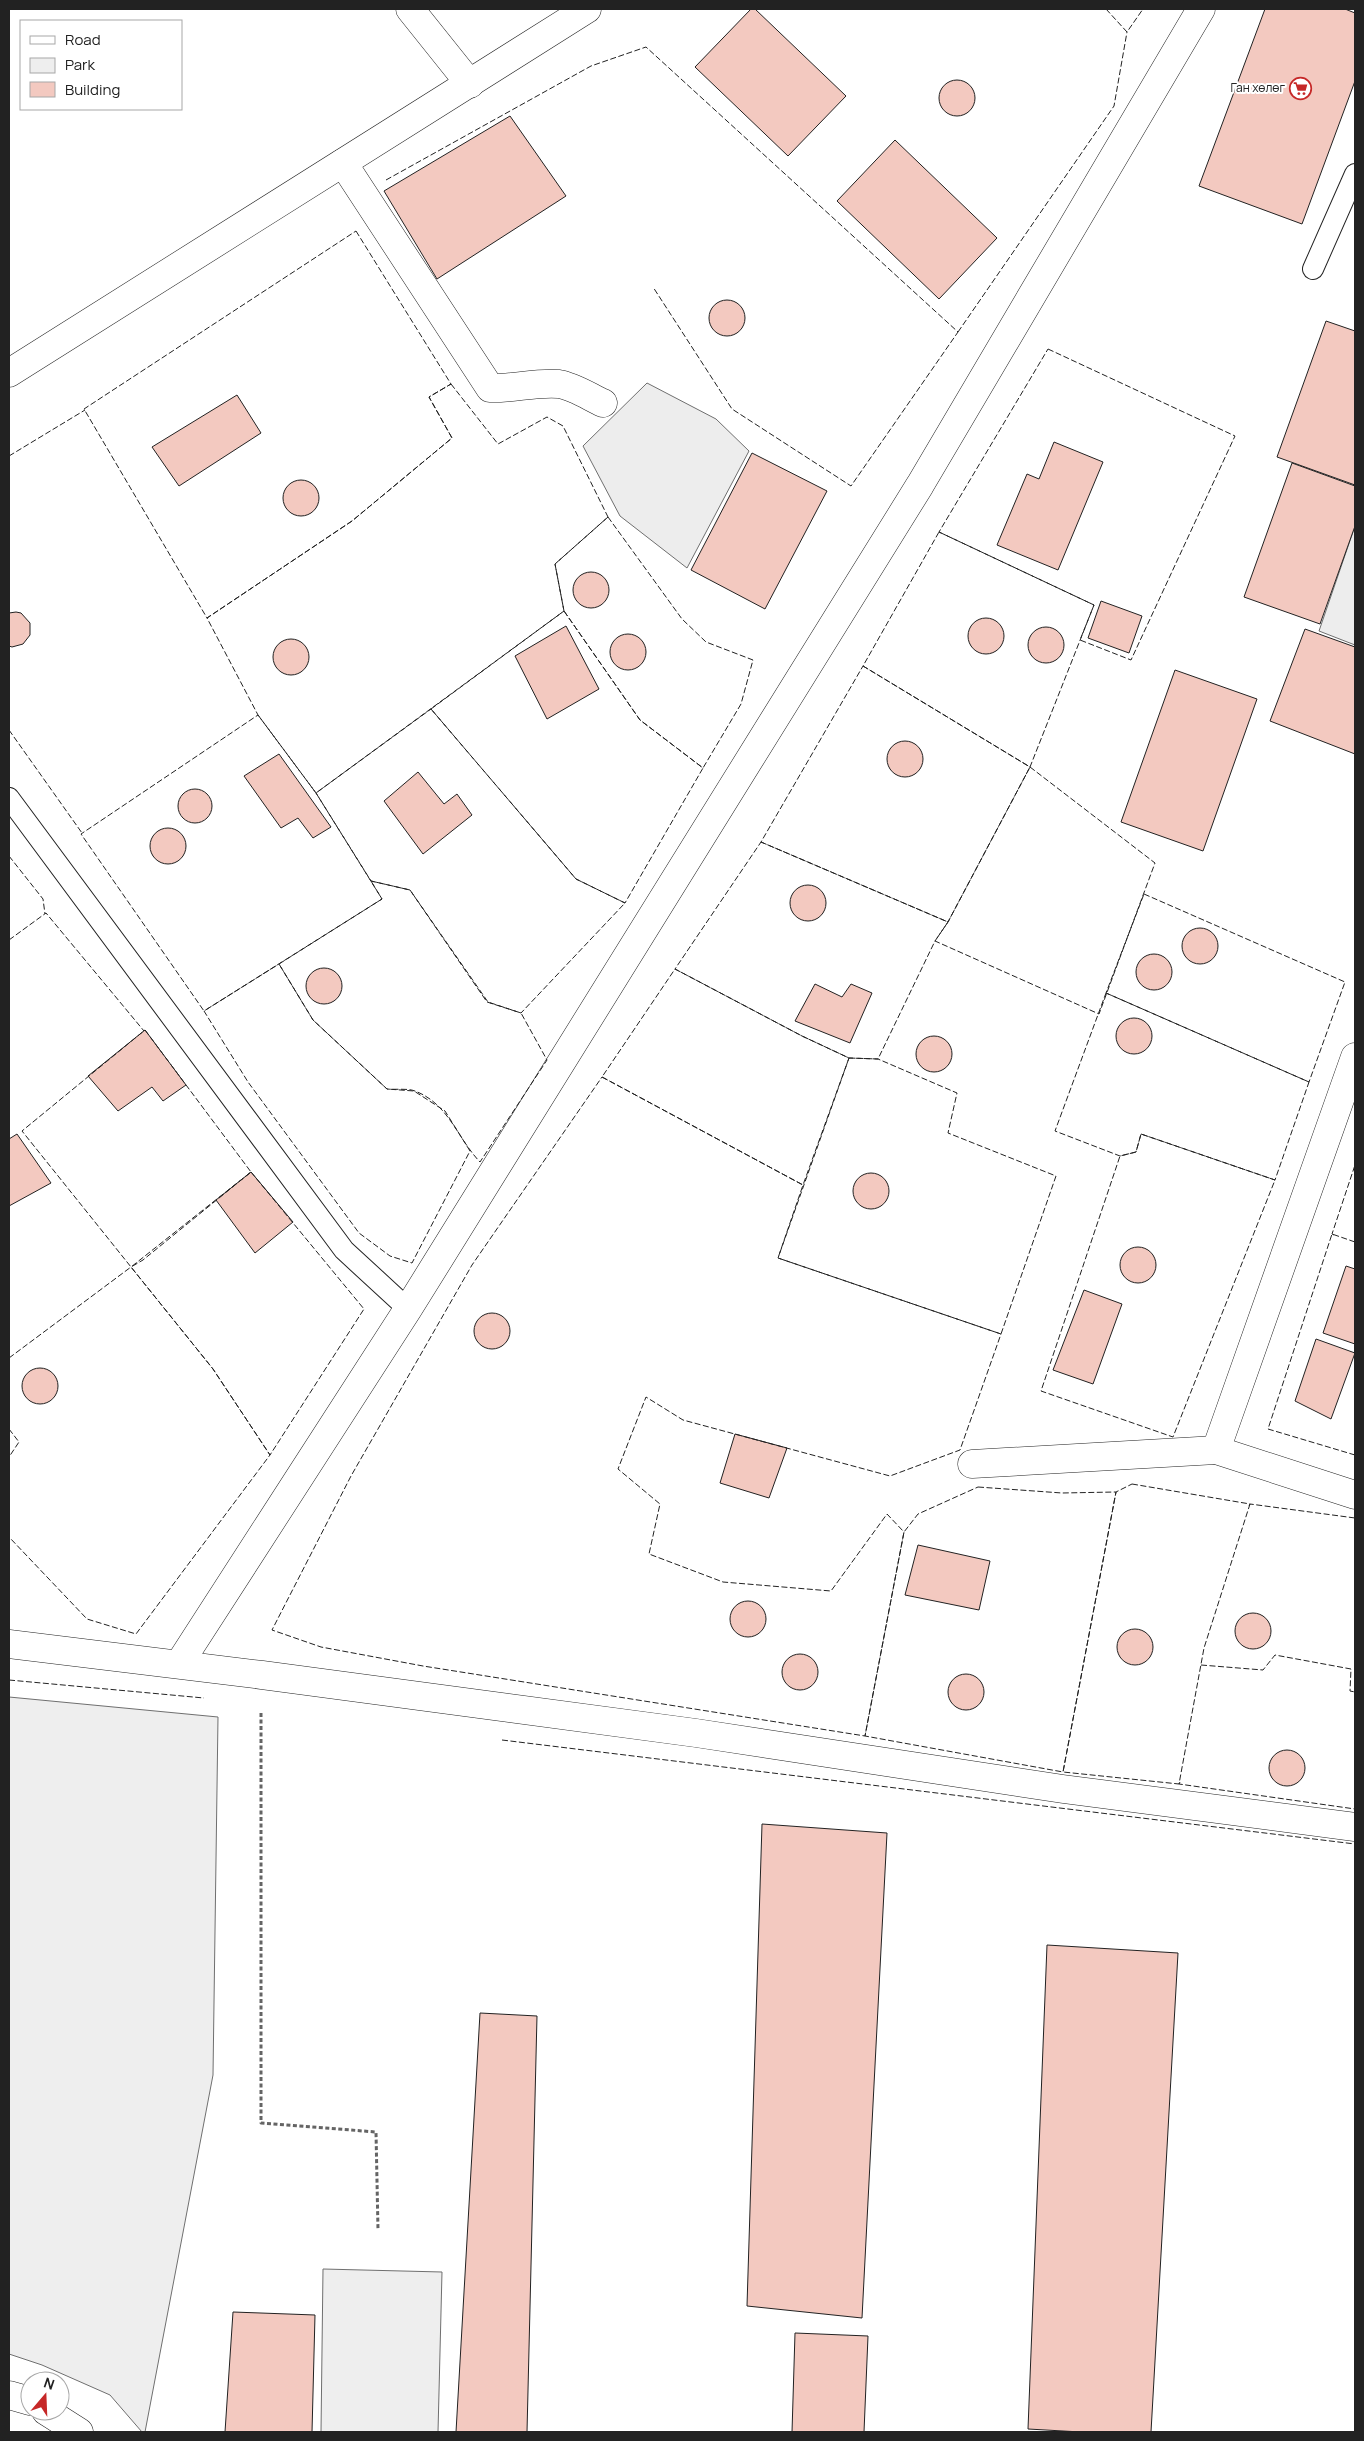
<svg xmlns="http://www.w3.org/2000/svg" width="1364" height="2441" font-family="Manrope,sans-serif">
<style>
.green{fill:#eee;stroke:#6f6f6f}
.parking{fill:#ededed;stroke:#6f6f6f}
.building{fill:#f3c9c0;stroke:#222}
.lines{fill:none;stroke-linecap:round;stroke-linejoin:round}
.lane-casing{stroke:#222;stroke-width:22}
.street-casing{stroke:#222;stroke-width:29}
.path{stroke:#646464;stroke-width:3;stroke-dasharray:4 2.5;stroke-linecap:butt}
.lane{stroke:#fff;stroke-width:20}
.street{stroke:#fff;stroke-width:28}
.fence{stroke:#222;stroke-width:1;stroke-dasharray:6 2.5;stroke-linecap:butt}
.labels{text-anchor:middle;stroke-width:4;stroke-linejoin:round;paint-order:stroke}
.poi-label{font-size:12px;fill:#222;stroke:#fff;text-anchor:end}
</style>
<rect width="100%" height="100%" fill="#fff"/>
<g class="green">
<polygon points="9,1697 218,1717 213,2075 145,2432 142,2432 110,2395 42,2365 9,2354"/>
<polygon points="323,2269 442,2272 438,2432 321,2432"/>
</g>
<g class="parking">
<polygon points="647,383 716,419 749,451 687,568 620,516 583,446"/>
<polygon points="1355,526 1355,645 1319,631"/>
</g>
<g class="building">
<polygon points="751,9 755,9 846,96 788,156 695,67"/>
<polygon points="1265,9 1345,9 1355,13 1355,81 1302,224 1199,186"/>
<circle cx="957" cy="98" r="18"/>
<polygon points="510,116 566,196 437,279 384,191"/>
<polygon points="895,140 997,238 939,299 837,201"/>
<circle cx="727" cy="318" r="18"/>
<polygon points="1326,321 1355,331 1355,485 1277,457"/>
<polygon points="237,395 261,433 179,486 152,447"/>
<polygon points="1054,442 1103,462 1058,570 997,545 1027,474 1039,479"/>
<polygon points="752,453 827,491 765,609 691,570"/>
<polygon points="1292,463 1355,486 1355,526 1320,624 1244,597"/>
<circle cx="301" cy="498" r="18"/>
<circle cx="591" cy="590" r="18"/>
<polygon points="1101,601 1142,616 1129,653 1088,638"/>
<polygon points="16,612 21,613 30,623 30,635 23,644 12,647 9,646 9,613"/>
<circle cx="986" cy="636" r="18"/>
<polygon points="566,626 599,689 547,719 515,656"/>
<circle cx="1046" cy="645" r="18"/>
<polygon points="1305,629 1355,647 1355,754 1270,721"/>
<circle cx="628" cy="652" r="18"/>
<circle cx="291" cy="657" r="18"/>
<polygon points="1175,670 1257,699 1203,851 1121,822"/>
<circle cx="905" cy="759" r="18"/>
<polygon points="279,754 331,827 313,838 298,818 281,828 244,776"/>
<polygon points="418,772 444,804 457,794 472,815 423,854 384,801"/>
<circle cx="195" cy="806" r="17"/>
<circle cx="168" cy="846" r="18"/>
<circle cx="808" cy="903" r="18"/>
<circle cx="1200" cy="946" r="18"/>
<circle cx="1154" cy="972" r="18"/>
<circle cx="324" cy="986" r="18"/>
<polygon points="815,984 842,997 851,984 872,993 850,1043 795,1021"/>
<circle cx="1134" cy="1036" r="18"/>
<polygon points="145,1030 186,1085 163,1101 152,1087 118,1111 88,1076"/>
<circle cx="934" cy="1054" r="18"/>
<polygon points="17,1134 51,1183 9,1206 9,1139"/>
<polygon points="251,1172 293,1222 255,1253 216,1200"/>
<circle cx="871" cy="1191" r="18"/>
<circle cx="1138" cy="1265" r="18"/>
<polygon points="1346,1266 1355,1269 1355,1344 1323,1333"/>
<polygon points="1084,1290 1122,1304 1093,1384 1053,1370"/>
<circle cx="492" cy="1331" r="18"/>
<polygon points="1316,1339 1355,1353 1331,1419 1295,1401"/>
<circle cx="40" cy="1386" r="18"/>
<polygon points="735,1434 787,1448 769,1498 720,1483"/>
<polygon points="918,1545 990,1561 979,1610 905,1595"/>
<circle cx="748" cy="1619" r="18"/>
<circle cx="1253" cy="1631" r="18"/>
<circle cx="1135" cy="1647" r="18"/>
<circle cx="800" cy="1672" r="18"/>
<circle cx="966" cy="1692" r="18"/>
<circle cx="1287" cy="1768" r="18"/>
<polygon points="762,1824 887,1833 862,2318 747,2306"/>
<polygon points="1047,1945 1178,1953 1151,2432 1081,2432 1028,2429"/>
<polygon points="480,2013 537,2016 527,2432 456,2432"/>
<polygon points="233,2312 315,2315 312,2432 225,2432"/>
<polygon points="795,2333 868,2336 864,2432 792,2432"/>
</g>
<g class="lines">
<defs>
<g id="lane">
<polyline points="1313,269 1355,174"/>
<polyline points="9,798 344,1250 408,1309"/>
</g>
<g id="street">
<polyline points="410,9 470,84"/>
<path d="M343 163 490 388C513 389 535 382 559 384 573 386 590 397 603 403"/>
<polyline points="9,373 587,9"/>
<polyline points="1216,1450 1355,1057"/>
<polyline points="972,1464 1216,1450 1355,1495"/>
<polyline points="9,1644 262,1675 696,1733 1063,1789 1355,1827"/>
<polyline points="179,1664 408,1309 920,485 1201,9"/>
<polyline points="9,2395 30,2401"/>
<polyline points="46,2411 79,2432"/>
</g>
</defs>
<use href="#lane" class="lane-casing"/>
<use href="#street" class="street-casing"/>
<polyline class="path" points="261,1713 261,2123 376,2132 378,2230"/>
<use href="#lane" class="lane"/>
<use href="#street" class="street"/>
<g class="fence">
<polyline points="1106,9 1127,32 1143,9"/>
<polyline points="386,180 591,66 646,47 958,332 851,486 732,409 653,287"/>
<polygon points="356,231 451,384 429,397 452,438 352,521 207,618 84,409"/>
<polyline points="958,332 1114,106 1127,32"/>
<polygon points="1048,349 1235,436 1131,660 1080,640 1094,605 939,532"/>
<polygon points="451,384 498,444 547,417 563,426 608,517 555,564 564,611 316,793 258,715 207,618 352,521 452,438 429,397"/>
<polyline points="9,456 85,410"/>
<polygon points="608,517 682,619 706,642 753,660 741,704 703,768 640,720 564,611 555,564"/>
<polygon points="939,532 1094,605 1030,767 863,666"/>
<polygon points="564,611 640,720 703,768 625,903 576,879 431,709"/>
<polygon points="863,666 1030,767 948,922 761,842"/>
<polygon points="431,709 576,879 625,903 521,1013 487,1002 410,890 371,881 316,793"/>
<polygon points="258,715 316,793 382,899 204,1011 81,834"/>
<polyline points="9,730 82,833"/>
<polygon points="1030,767 1155,863 1099,1014 935,941 948,922"/>
<polygon points="761,842 948,922 935,941 878,1059 849,1058 802,1036 675,969"/>
<polyline points="9,856 43,899 45,914"/>
<path d="M371 881 410 890 488 1002 521 1013 547 1060 480 1162C457 1138 449 1104 415 1091 407 1088 396 1090 387 1089L313 1020 279 964 382 899Z"/>
<polygon points="1144,894 1345,982 1309,1082 1106,993"/>
<polyline points="9,940 46,913 144,1031"/>
<polygon points="279,964 313,1020 387,1089 414,1091 445,1111 470,1151 412,1263 390,1256 359,1233 248,1082 204,1011"/>
<polygon points="675,969 802,1036 849,1058 803,1185 602,1077"/>
<polygon points="1106,993 1309,1082 1275,1180 1141,1134 1136,1152 1120,1156 1055,1131"/>
<polygon points="145,1030 251,1172 143,1260 131,1267 22,1131"/>
<polygon points="849,1058 878,1059 957,1093 948,1133 1056,1176 1001,1334 778,1258"/>
<polygon points="602,1077 803,1185 778,1258 1001,1334 960,1450 890,1476 683,1420 646,1397 618,1469 660,1504 649,1554 723,1582 831,1591 887,1514 904,1532 865,1736 423,1666 321,1647 272,1630 351,1476 472,1265"/>
<polygon points="1141,1134 1275,1180 1173,1437 1041,1391 1120,1156 1136,1152"/>
<polygon points="251,1172 364,1309 270,1455 213,1369 131,1267"/>
<polyline points="1334,1235 1332,1234 1355,1165"/>
<polyline points="1355,1242 1332,1234 1268,1429 1355,1455"/>
<polyline points="9,1358 131,1267 213,1369 270,1455 136,1634 87,1619 9,1537"/>
<polyline points="9,1429 19,1442 9,1457"/>
<polygon points="1132,1484 1250,1504 1204,1648 1179,1784 1063,1772 1116,1492"/>
<polygon points="978,1487 1062,1493 1116,1492 1063,1772 865,1736 904,1532 918,1514"/>
<polyline points="1249,1506 1250,1504 1355,1518"/>
<polyline points="1201,1665 1263,1670 1275,1655 1351,1669 1350,1691 1355,1692"/>
<polyline points="9,1680 204,1698"/>
<polyline points="502,1740 1355,1844"/>
<polyline points="1180,1782 1179,1784 1355,1809"/>
</g>
</g>
<defs>
<symbol id="supermarket-ring" viewBox="-11 -11 22 22"><circle r="9.5" fill="#fff" stroke="#c62828" stroke-width="1.5"/><path d="M-6-5.5h2.5l.6 2H6L4.5 2H-2.5L-4.4-4H-6ZM-1.5 3.2a1.3 1.3 0 1 0 .1 0ZM3 3.2a1.3 1.3 0 1 0 .1 0Z" fill="#c62828"/></symbol>
</defs>
<g fill-rule="evenodd">
<use href="#supermarket-ring" x="1288" y="76" width="25" height="25"/>
</g>
<g class="labels">
<g class="poi-label">
<text x="1285" y="92">Ган хөлөг</text>
</g>
</g>
<rect width="1364" height="2441" fill="none" stroke="#222222" stroke-width="20"/>
<rect x="20" y="20" width="162" height="90" fill="#ffffff" stroke="#a7a7a7"/>
<rect x="30" y="36" width="25" height="8" fill="#ffffff" stroke="#a7a7a7"/>
<text x="65" y="45" font-size="15" fill="#222222">Road</text>
<rect x="30" y="58" width="25" height="15" fill="#eeeeee" stroke="#a7a7a7"/>
<text x="65" y="70" font-size="15" fill="#222222">Park</text>
<rect x="30" y="82" width="25" height="15" fill="#f3c9c0" stroke="#a7a7a7"/>
<text x="65" y="95" font-size="15" fill="#222222">Building</text>
<g transform="translate(45 2396) rotate(19)"><circle r="24" fill="#ffffff" stroke="#a7a7a7"/>
<path d="M0-4L9 19L0 12L-9 19Z" fill="#c62828"/>
<text y="-8" font-size="14" font-weight="bold" text-anchor="middle" fill="#222222">N</text>
</g>
</svg>
